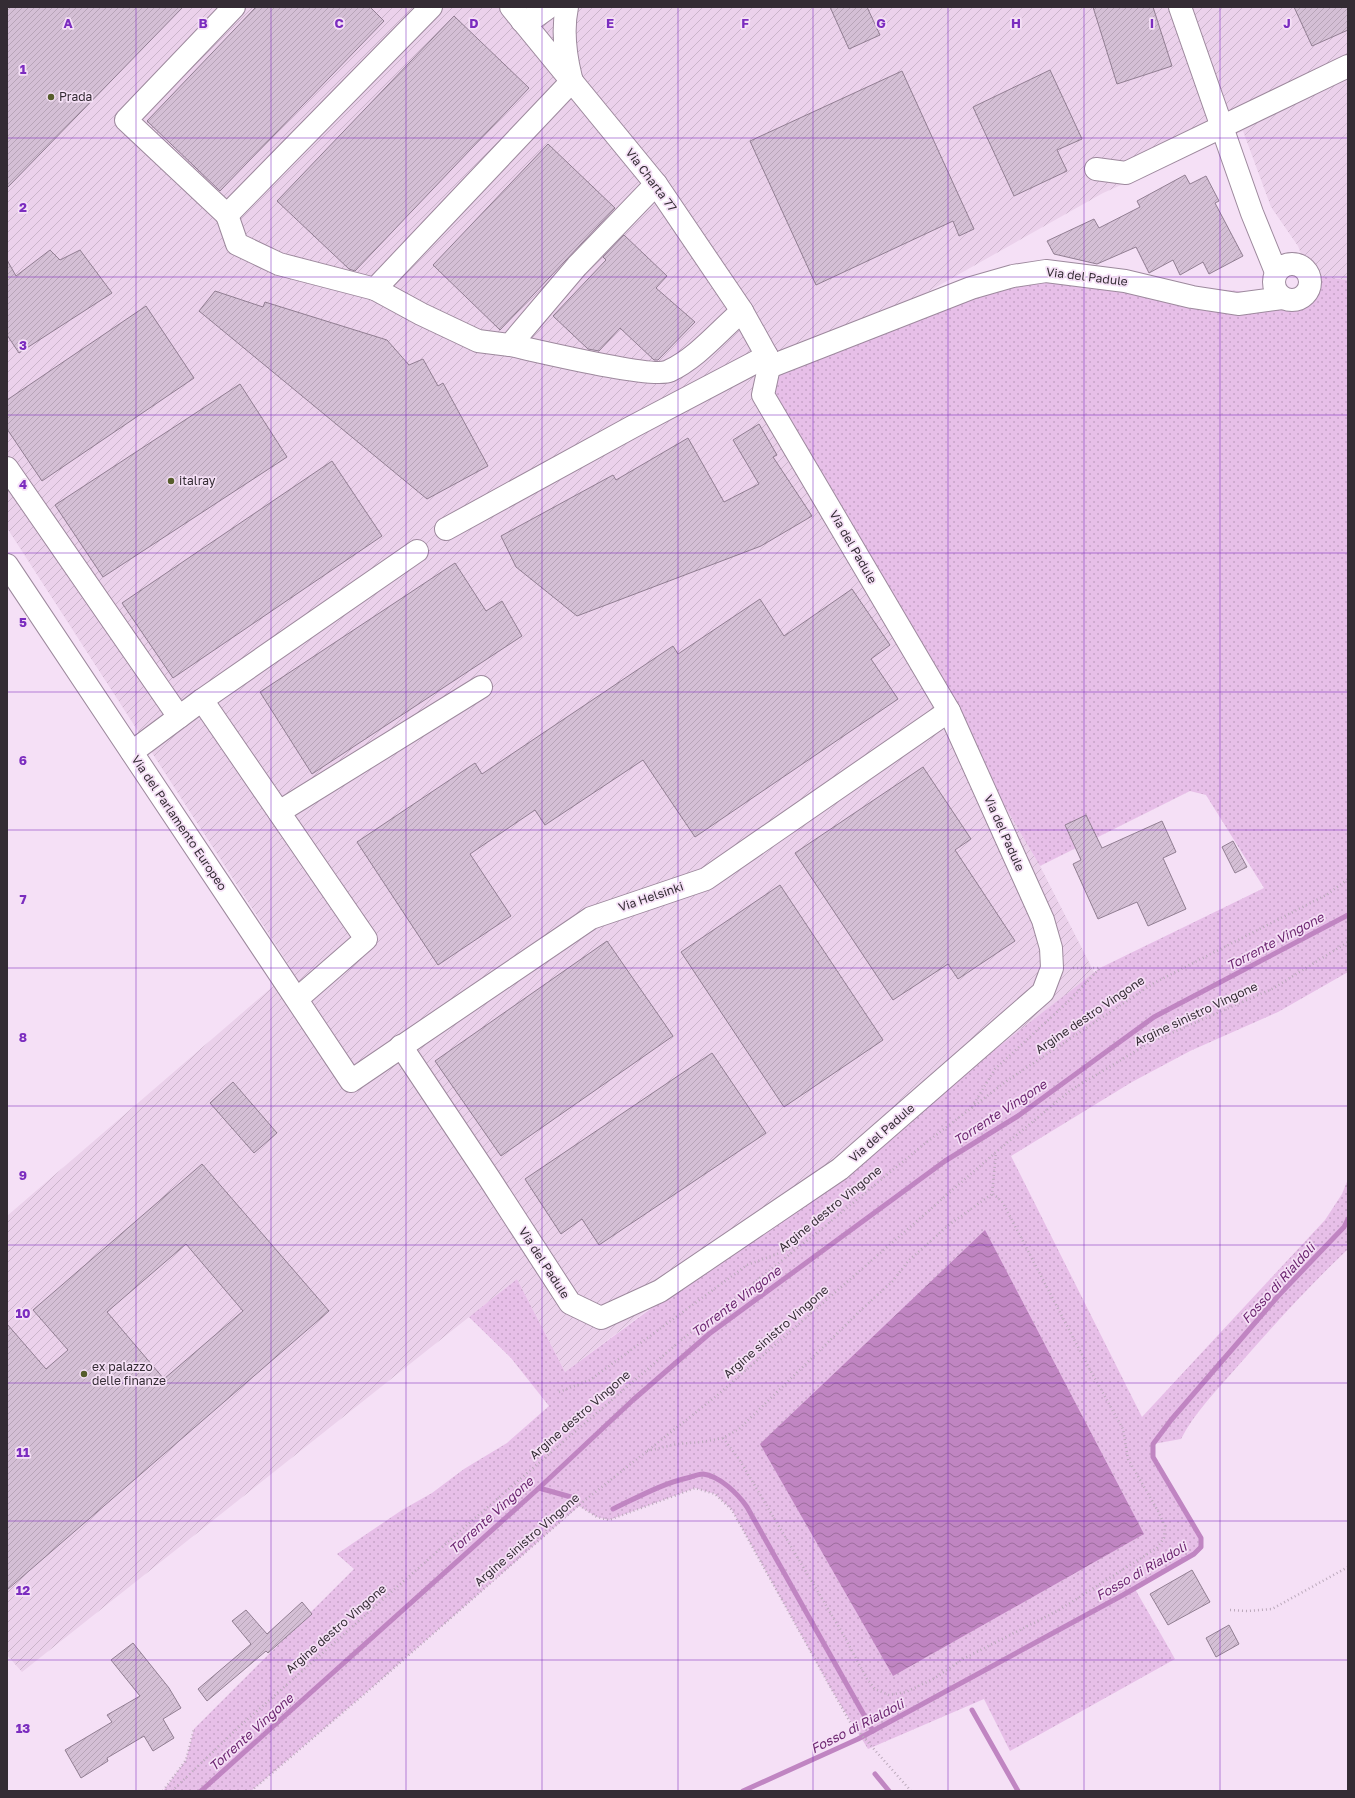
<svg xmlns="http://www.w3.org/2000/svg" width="1355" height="1798" font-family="'Golos Text',sans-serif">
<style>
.industrial{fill:url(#industrial-furrows)}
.grass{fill:url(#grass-dots)}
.water{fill:url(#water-waves)}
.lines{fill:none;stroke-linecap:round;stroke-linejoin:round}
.stream{stroke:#c085c2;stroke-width:5}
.building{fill:url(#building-hatch);stroke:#917e92;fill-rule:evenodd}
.minor-casing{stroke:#9d899d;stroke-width:24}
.path{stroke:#bba9bb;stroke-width:2.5;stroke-dasharray:1 3;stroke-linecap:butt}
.minor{stroke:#fff;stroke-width:22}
.grid{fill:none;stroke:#7b2cbf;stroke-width:1;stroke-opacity:0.55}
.poi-dot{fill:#565d2b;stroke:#f5e0f6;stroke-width:1.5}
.labels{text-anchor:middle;stroke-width:3.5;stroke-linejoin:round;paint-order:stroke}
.poi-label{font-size:12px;fill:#342c34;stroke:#f5e0f6;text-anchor:start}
.street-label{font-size:12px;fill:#342c34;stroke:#f5e0f6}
.water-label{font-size:13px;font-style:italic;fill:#6c2570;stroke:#f5e0f6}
.grid-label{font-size:13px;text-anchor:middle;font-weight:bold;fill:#7b2cbf;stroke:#f5e0f6;stroke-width:3.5;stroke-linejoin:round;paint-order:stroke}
</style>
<defs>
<pattern id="industrial-furrows" width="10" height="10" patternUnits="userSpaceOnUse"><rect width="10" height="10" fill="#ebd1eb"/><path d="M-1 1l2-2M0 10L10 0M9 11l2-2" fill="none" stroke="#cab4ca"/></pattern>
<pattern id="grass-dots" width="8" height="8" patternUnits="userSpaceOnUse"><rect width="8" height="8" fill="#e7bfe8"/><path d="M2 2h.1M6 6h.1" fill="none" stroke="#c7a4c8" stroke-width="1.8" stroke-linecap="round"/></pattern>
<pattern id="water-waves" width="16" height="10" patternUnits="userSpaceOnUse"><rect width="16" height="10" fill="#c085c2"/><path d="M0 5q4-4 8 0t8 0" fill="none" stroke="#9d6d9e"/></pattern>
<pattern id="building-hatch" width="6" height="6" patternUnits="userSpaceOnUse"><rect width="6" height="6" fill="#d4bfd5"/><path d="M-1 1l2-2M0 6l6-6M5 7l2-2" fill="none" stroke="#b7a4b7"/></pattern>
</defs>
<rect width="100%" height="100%" fill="#f5e0f6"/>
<polygon class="industrial" points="7,7 1348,7 1348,280 1309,275 1298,246 1271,207 1243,131 1103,193 844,339 949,711 1040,866 1095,974 565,1372 517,1279 22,1672 7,1655 7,1216 292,970 7,528"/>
<path class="grass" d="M1309 275 1348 280V972L1278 1012 1190 1051 1132 1082 1011 1156 1142 1417 1325 1220 1342 1194 1348 1179 1347 1250C1308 1287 1272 1327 1237 1367 1217 1390 1195 1412 1181 1439L1153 1444V1457L1201 1538V1547L1194 1554 1135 1589 1175 1659 1010 1751 984 1699 868 1749 831 1689 732 1510 715 1494 695 1488 609 1520 597 1517 579 1506 369 1690 251 1791H163L186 1760 194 1729 354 1569 337 1554 402 1510 432 1493 464 1469 507 1443 549 1406 511 1358 469 1317 517 1279 565 1372 840 1169 1100 968 1264 888 1206 795 1190 791 1040 866 763 395 769 367 1013 276 1189 287 1239 291 1293 300C1306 298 1312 287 1309 275Z"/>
<polygon class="water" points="985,1230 1144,1534 893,1676 760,1444"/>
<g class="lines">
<g class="stream">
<polyline points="539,1488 571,1497"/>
<path d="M613 1509C638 1497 663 1483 691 1477 694 1476 699 1474 703 1474 720 1476 738 1494 747 1507L873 1731"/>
<polyline points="972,1710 1018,1791"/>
<polyline points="875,1774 889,1791"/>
<polyline points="201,1791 539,1488 633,1400 709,1334 945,1161 1018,1116 1154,1017 1348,915"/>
<polyline points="743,1791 858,1739 1123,1595 1194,1554 1201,1547 1201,1538 1153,1457 1153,1444 1171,1420 1279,1295 1344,1227 1348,1219"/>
</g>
</g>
<g class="building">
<polygon points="7,7 183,7 7,188"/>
<polygon points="256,7 370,7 384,21 220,191 147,121"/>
<polygon points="830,7 867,7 880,35 849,49"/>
<polygon points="1093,7 1153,7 1172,66 1117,84"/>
<polygon points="1294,7 1348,7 1348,30 1312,46"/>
<polygon points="454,16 529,88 355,271 349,269 277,201"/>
<polygon points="1050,70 1082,139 1057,150 1067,171 1014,196 973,107"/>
<polygon points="902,71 974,229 959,236 953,221 816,285 750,141"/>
<polygon points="548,144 615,208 500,330 433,265"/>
<polygon points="1185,175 1190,184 1206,176 1219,201 1215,203 1243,256 1209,274 1203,262 1180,275 1173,260 1149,273 1136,247 1097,264 1054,254 1047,241 1094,219 1099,228 1140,207 1137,201"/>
<polygon points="624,235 667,276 656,288 695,322 658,360 654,360 620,328 599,351 588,349 553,316 606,260 603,257"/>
<polygon points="50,250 60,260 80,250 112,293 19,353 7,335 7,260 16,276"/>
<polygon points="215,291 263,307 265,302 387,340 409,365 423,359 438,386 443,383 488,466 427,499 199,311"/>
<polygon points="146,306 194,378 42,481 7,429 7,400"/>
<polygon points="240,384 287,457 103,577 55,505"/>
<polygon points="759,424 777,455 773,457 812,516 761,546 577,616 516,567 501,536 613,475 616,480 688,438 724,502 759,484 733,440"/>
<polygon points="332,461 382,536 173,678 122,603"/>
<polygon points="455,563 486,611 502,601 522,636 312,774 260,692"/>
<polygon points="852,589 890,645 871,659 898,699 695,837 643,760 545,825 535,810 470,854 511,916 438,965 357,842 475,763 482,774 673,646 678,654 760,599 784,636"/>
<polygon points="923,767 971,839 955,850 1015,941 958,979 948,964 893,1000 795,853"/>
<polygon points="1086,815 1102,848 1162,821 1176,852 1163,858 1186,909 1148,926 1137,902 1098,919 1073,864 1081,860 1065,825"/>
<polygon points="1233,841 1247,867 1235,873 1222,847"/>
<polygon points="780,885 883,1040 784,1107 681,952"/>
<polygon points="607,941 673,1036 501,1156 435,1061"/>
<polygon points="712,1053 766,1133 599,1245 582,1219 561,1234 525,1179"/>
<polygon points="233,1082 277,1133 254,1153 210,1103"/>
<path d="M202 1164 329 1311 7 1590V1324L46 1369 68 1350 33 1310ZM186 1244 243 1311 164 1379 107 1312Z"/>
<polygon points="1192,1570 1210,1602 1168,1625 1150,1594"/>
<polygon points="302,1602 312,1614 268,1653 266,1651 207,1701 198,1689 251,1644 232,1621 246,1610 267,1634"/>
<polygon points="1229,1625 1239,1644 1216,1657 1206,1638"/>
<polygon points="133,1643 169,1688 181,1708 163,1719 174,1738 153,1751 144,1736 107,1758 108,1761 81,1778 65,1750 112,1722 107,1715 140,1696 111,1660"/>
</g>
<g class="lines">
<defs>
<g id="minor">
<polyline points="234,7 126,120 227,215 431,7"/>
<path d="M567 7C562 31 565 54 571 78"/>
<polyline points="1180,7 1252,213 1276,272"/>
<polyline points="522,21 535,17 549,7"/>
<polyline points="1096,169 1126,173 1348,66"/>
<polyline points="227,215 237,244 279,264 375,289 572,81"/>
<circle cx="1292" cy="282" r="18"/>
<polyline points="375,289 421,314 478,341 510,345 577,266 656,184"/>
<path d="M510 345C534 350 653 379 669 371 697 358 719 331 742 311"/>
<polyline points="769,367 971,288 1013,276 1046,271 1125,281 1192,297 1238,304 1282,298"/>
<polyline points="7,468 179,717"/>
<polyline points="446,529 632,427 767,356"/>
<polyline points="7,565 351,1081 591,918 706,879 949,711"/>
<polyline points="202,700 366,939 297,999"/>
<polyline points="132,752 202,700 417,551"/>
<polyline points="279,812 481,687"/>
<polyline points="401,1046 489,1178 570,1303 601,1318 660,1291 840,1169 1043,992 1052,968 1051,948 1043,920 949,711 763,395 769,367 767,356 742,311 656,184 511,7"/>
</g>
</defs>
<use href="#minor" class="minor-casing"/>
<g class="path">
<polyline points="972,1107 995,1069 1071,999 1100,968 1071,968"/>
<polyline points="559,1392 590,1380 747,1265 796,1247"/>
<polyline points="723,1438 739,1459 843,1634 867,1679 875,1689 889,1695 906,1692 935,1678 963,1659 1059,1610 1157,1548 1164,1538 1165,1526 1158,1511 1128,1459 1123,1429 1089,1368 1003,1203 997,1197 992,1194"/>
<polyline points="647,1451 677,1444 702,1442 723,1438 739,1429 863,1308 893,1281 908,1261 950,1224 992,1194 996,1153"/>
<polyline points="579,1505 597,1517 609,1520 695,1488 715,1494 732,1510 850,1722 911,1791"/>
<polyline points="1230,1610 1248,1611 1272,1609 1348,1567"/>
<polyline points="163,1791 186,1760 194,1729"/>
<polyline points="172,1791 240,1726 475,1518 679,1342 819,1231 923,1145 1008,1080 1154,983 1328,894 1348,879"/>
<polyline points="251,1791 369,1690 579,1505 714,1398 996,1152 1071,1090 1151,1042 1272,989 1348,942"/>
</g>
<use href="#minor" class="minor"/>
</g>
<path class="grid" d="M136 7V1791M271 7V1791M406 7V1791M542 7V1791M678 7V1791M813 7V1791M948 7V1791M1084 7V1791M1220 7V1791M7 138H1348M7 277H1348M7 415H1348M7 553H1348M7 692H1348M7 830H1348M7 968H1348M7 1106H1348M7 1245H1348M7 1383H1348M7 1521H1348M7 1660H1348"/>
<g class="poi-dot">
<circle cx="51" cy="97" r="4"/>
<circle cx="171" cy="481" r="4"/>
<circle cx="84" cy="1374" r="4"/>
</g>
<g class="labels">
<g class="poi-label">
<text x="59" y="101">Prada</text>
<text x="179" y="485">italray</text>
<text x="92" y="1371">ex palazzo<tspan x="92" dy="14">delle finanze</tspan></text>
</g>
<g class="street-label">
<text transform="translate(651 180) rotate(53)" y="4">Via Charta 77</text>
<text transform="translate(1087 277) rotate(7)" y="4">Via del Padule</text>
<text transform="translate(853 547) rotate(60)" y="4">Via del Padule</text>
<text transform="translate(179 823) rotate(56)" y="4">Via del Parlamento Europeo</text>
<text transform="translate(1004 833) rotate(66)" y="4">Via del Padule</text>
<text transform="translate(651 897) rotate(-19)" y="4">Via Helsinki</text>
<text transform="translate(1196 1014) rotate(-25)" y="4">Argine sinistro Vingone</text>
<text transform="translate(1090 1015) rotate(-34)" y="4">Argine destro Vingone</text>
<text transform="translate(882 1133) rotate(-41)" y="4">Via del Padule</text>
<text transform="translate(830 1209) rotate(-39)" y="4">Argine destro Vingone</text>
<text transform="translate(544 1263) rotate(57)" y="4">Via del Padule</text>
<text transform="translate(776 1332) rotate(-41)" y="4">Argine sinistro Vingone</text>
<text transform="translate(580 1415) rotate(-41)" y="4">Argine destro Vingone</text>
<text transform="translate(527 1540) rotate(-41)" y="4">Argine sinistro Vingone</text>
<text transform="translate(336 1629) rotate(-41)" y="4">Argine destro Vingone</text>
</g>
<g class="water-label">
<text transform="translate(1275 941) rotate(-28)" y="5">Torrente Vingone</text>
<text transform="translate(1000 1112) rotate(-33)" y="5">Torrente Vingone</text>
<text transform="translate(1278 1283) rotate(-48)" y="5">Fosso di Rialdoli</text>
<text transform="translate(736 1301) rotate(-37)" y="5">Torrente Vingone</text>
<text transform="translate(491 1515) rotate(-42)" y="5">Torrente Vingone</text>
<text transform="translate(1141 1571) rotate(-30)" y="5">Fosso di Rialdoli</text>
<text transform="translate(857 1726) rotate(-27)" y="5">Fosso di Rialdoli</text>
<text transform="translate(251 1732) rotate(-42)" y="5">Torrente Vingone</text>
</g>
</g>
<g class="grid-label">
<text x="68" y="28">A</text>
<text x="203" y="28">B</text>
<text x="339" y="28">C</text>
<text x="474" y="28">D</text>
<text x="610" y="28">E</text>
<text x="745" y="28">F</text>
<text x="881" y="28">G</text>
<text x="1016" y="28">H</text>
<text x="1152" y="28">I</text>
<text x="1287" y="28">J</text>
<text x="23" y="74">1</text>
<text x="23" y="212">2</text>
<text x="23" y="350">3</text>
<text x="23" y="489">4</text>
<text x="23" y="627">5</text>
<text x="23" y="765">6</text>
<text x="23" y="904">7</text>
<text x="23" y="1042">8</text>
<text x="23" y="1180">9</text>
<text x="23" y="1318">10</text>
<text x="23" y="1457">11</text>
<text x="23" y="1595">12</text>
<text x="23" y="1733">13</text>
</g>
<rect width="1355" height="1798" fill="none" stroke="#342c34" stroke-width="16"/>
</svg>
